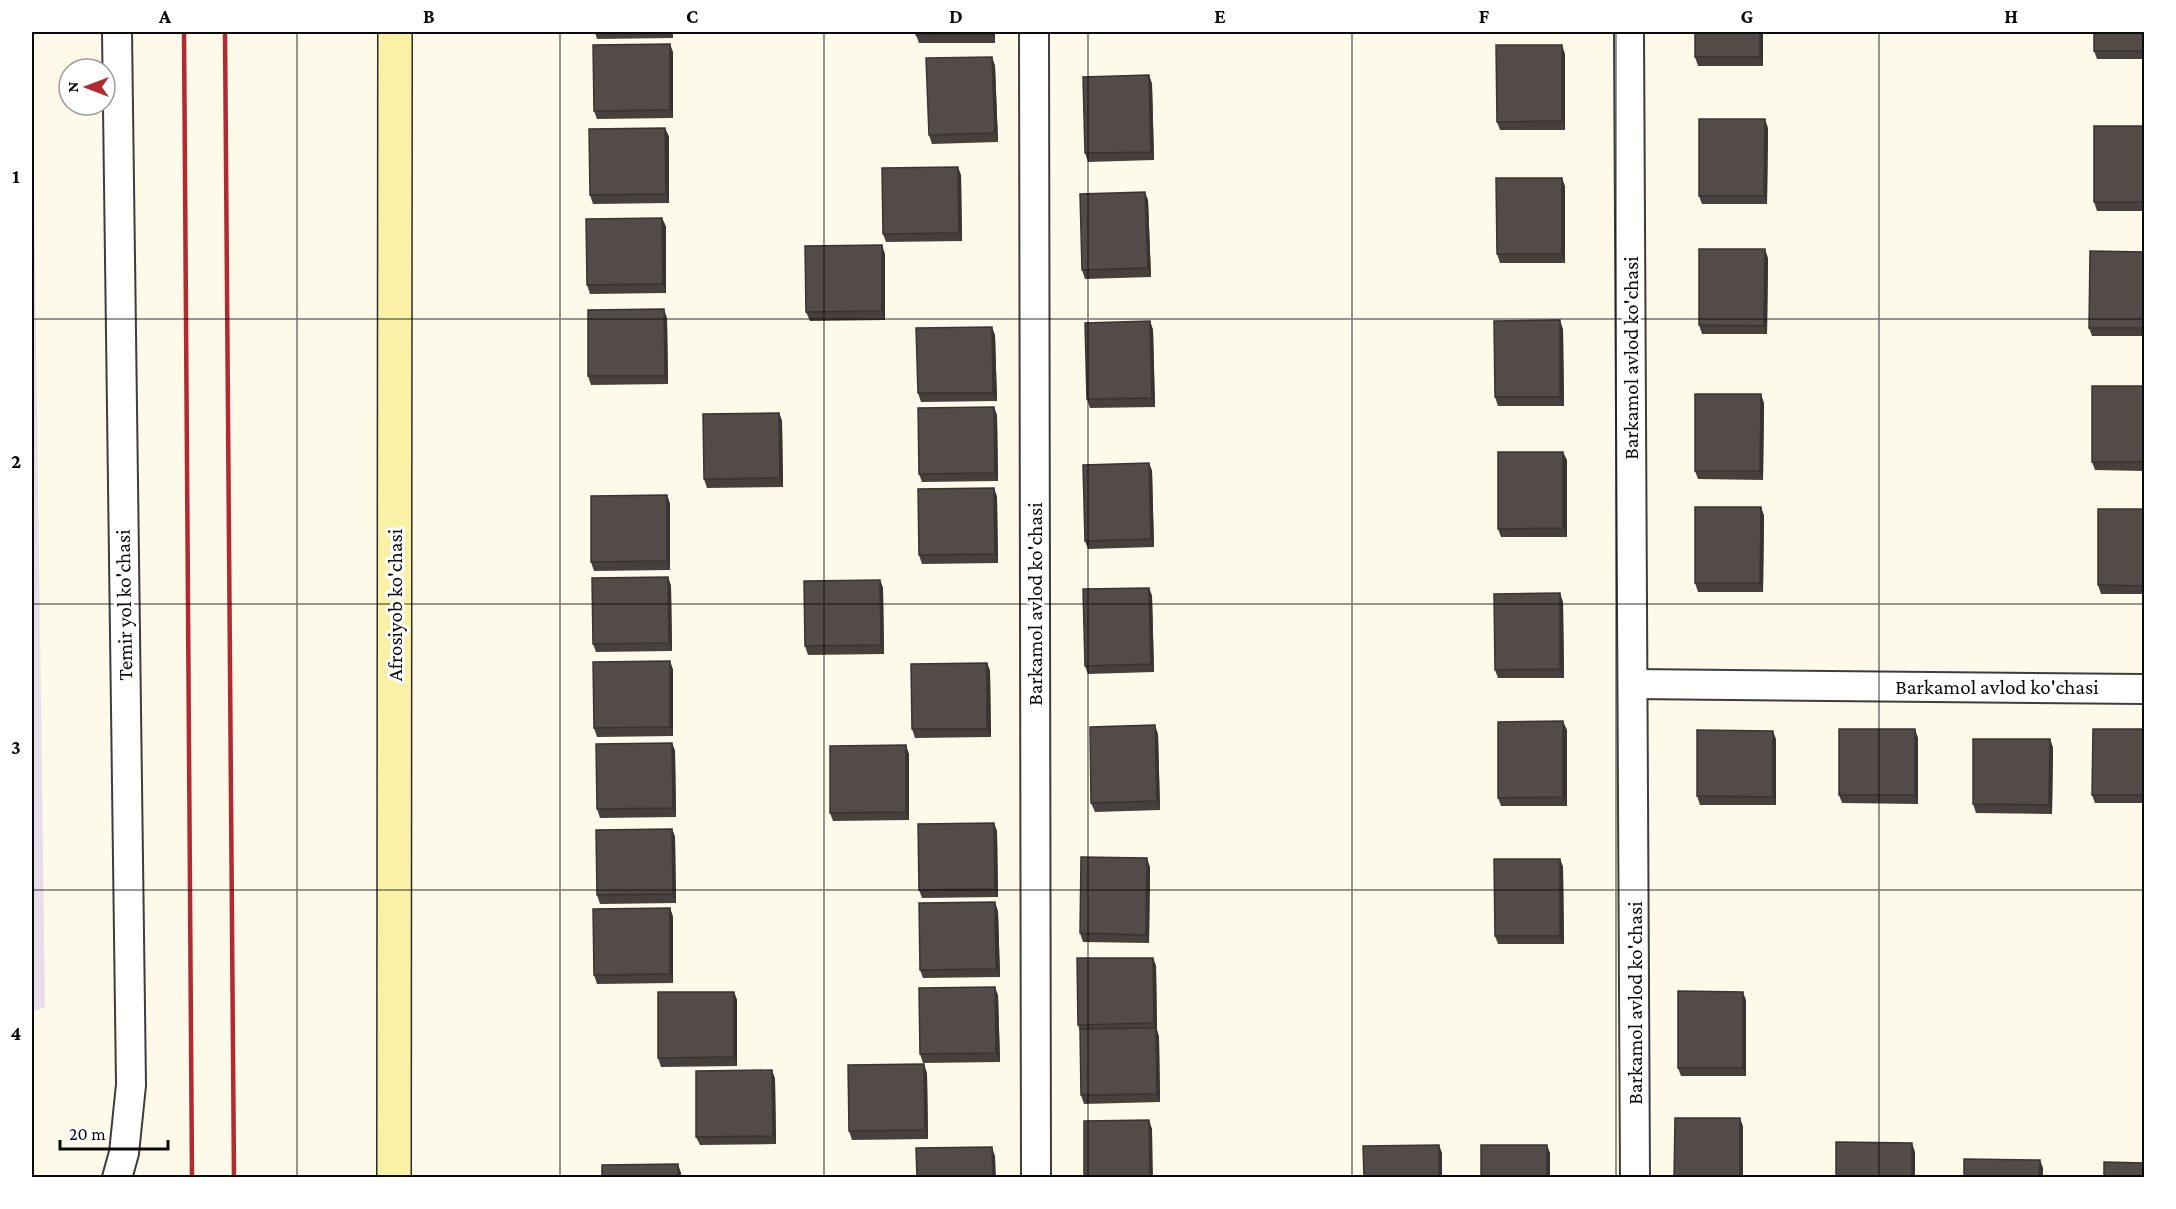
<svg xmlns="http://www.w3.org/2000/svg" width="2176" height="1209" font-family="'Crimson Pro',serif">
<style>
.industrial{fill:#e8dee9}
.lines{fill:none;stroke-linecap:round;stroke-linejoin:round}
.street-casing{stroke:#3d3d3d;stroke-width:32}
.secondary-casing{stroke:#2c2c2c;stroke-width:36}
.street{stroke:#fff;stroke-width:28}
.secondary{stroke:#faf1a7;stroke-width:33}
.rail{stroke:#b02c32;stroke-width:4.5}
.wall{fill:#47403d}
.shaded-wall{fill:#393432}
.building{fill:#524b47;stroke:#393432;stroke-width:1.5}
.grid{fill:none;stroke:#0a0a0a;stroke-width:1.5;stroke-opacity:0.55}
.labels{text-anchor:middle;stroke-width:6;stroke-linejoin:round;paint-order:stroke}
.street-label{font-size:21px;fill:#0a0a0a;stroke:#fff}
.neatline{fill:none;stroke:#0a0a0a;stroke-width:2}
.grid-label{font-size:20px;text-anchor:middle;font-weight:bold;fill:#0a0a0a}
</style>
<rect width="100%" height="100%" fill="#fefae9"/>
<polygon class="industrial" points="32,32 45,1007 32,1012"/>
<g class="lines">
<defs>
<g id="street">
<polyline points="117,32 131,1085 124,1153 117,1178"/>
<polyline points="1034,32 1036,1178"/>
<polyline points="1629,32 1635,1178"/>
<polyline points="1633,684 2144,689"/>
</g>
<polyline id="secondary" points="394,1178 395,32"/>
</defs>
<use href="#street" class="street-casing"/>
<use href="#secondary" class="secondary-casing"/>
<use href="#street" class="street"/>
<use href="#secondary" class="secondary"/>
<g class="rail">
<polyline points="184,32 192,1178"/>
<polyline points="225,32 234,1178"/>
</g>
</g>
<g class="wall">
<polygon points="595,32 673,32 673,38 597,39"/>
<polygon points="916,32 995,32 995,43 919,43 916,35"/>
<polygon points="1695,32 1763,32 1763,66 1698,66 1695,57"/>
<polygon points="2145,32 2145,59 2097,59 2094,51"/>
<polygon points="673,52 673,118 597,119 594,111"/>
<polygon points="1565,54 1565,130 1500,130 1497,122"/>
<polygon points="992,57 995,66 998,142 932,144 929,135"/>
<polygon points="1149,75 1152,84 1154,160 1088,162 1085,153"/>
<polygon points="2145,126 2145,211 2097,211 2094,202"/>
<polygon points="665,128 669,137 669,203 593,204 590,195"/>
<polygon points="1768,128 1767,204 1702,204 1699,196"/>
<polygon points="961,175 962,241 886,242 883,234"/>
<polygon points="1565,186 1565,263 1500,263 1497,254"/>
<polygon points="1148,200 1151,277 1085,279 1082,270"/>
<polygon points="662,218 666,227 666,293 590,294 587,285"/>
<polygon points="2145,252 2145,336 2092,336 2089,328"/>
<polygon points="885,254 885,320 810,321 806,312"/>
<polygon points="1768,258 1767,334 1702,334 1699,325"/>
<polygon points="667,318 668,384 591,385 588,376"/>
<polygon points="1150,321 1153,330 1155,407 1090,408 1087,399"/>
<polygon points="1563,329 1564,406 1498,406 1495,397"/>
<polygon points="995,335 997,401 921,402 918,393"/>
<polygon points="2145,386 2145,471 2095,470 2092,462"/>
<polygon points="1764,403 1763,480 1698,479 1695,471"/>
<polygon points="779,413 782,421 783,487 707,488 704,479"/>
<polygon points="997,415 998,481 922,482 919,474"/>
<polygon points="1567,460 1567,537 1501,537 1498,529"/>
<polygon points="1149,463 1152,471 1154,547 1088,549 1085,541"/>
<polygon points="994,488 997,497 998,563 922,564 919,555"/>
<polygon points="667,495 670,504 670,570 594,571 591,562"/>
<polygon points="1761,507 1764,516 1763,592 1698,592 1695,583"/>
<polygon points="2145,509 2145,594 2101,594 2098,585"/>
<polygon points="668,577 671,586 672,651 596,652 593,644"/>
<polygon points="880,580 883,588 884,654 808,655 805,646"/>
<polygon points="1149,588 1152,596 1154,672 1088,674 1085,666"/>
<polygon points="1563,602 1564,678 1498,678 1495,670"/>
<polygon points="670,661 673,670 673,736 597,737 594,728"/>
<polygon points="987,663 990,671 991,737 915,738 912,729"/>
<polygon points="2145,729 2145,803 2095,803 2092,795"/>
<polygon points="1567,730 1567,806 1501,806 1498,798"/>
<polygon points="1158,734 1160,810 1095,812 1091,803"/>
<polygon points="1918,738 1918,804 1842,803 1839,795"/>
<polygon points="1776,739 1776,805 1700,805 1697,796"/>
<polygon points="2050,739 2053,748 2052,814 1976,813 1973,804"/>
<polygon points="672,743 675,751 676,817 600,818 597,809"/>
<polygon points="909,754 909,820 833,821 830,813"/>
<polygon points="672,829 675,837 676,903 600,904 597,895"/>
<polygon points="997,831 998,897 922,898 919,890"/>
<polygon points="1560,859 1563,867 1564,944 1498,944 1495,936"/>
<polygon points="1150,867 1149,943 1083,942 1080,933"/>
<polygon points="670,908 673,917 673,983 597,984 594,975"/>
<polygon points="998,911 1000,977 923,978 920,970"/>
<polygon points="1153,958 1156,966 1157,1030 1159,1037 1160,1102 1084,1104 1081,1095 1080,1031 1078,1025"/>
<polygon points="734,992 737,1000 737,1066 661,1067 658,1058"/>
<polygon points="998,995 1000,1062 923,1063 920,1054"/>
<polygon points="1746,1000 1746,1076 1681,1076 1678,1068"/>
<polygon points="772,1070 775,1079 776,1144 700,1145 696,1137"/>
<polygon points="927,1073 928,1139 852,1140 849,1131"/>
</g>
<g class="shaded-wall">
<polygon points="992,32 995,32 995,43 992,34"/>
<polygon points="1760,32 1763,32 1763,66 1760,57"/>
<polygon points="670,44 673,52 673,118 670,110"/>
<polygon points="1562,45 1565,54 1565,130 1562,121"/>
<polygon points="992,57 995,66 998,142 995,133"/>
<polygon points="1149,75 1152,84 1154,160 1151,152"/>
<polygon points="1765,119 1768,128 1767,204 1764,196"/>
<polygon points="665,128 669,137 669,203 666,194"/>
<polygon points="958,167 961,175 962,241 959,233"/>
<polygon points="1562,178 1565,186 1565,263 1562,254"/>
<polygon points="1145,192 1148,200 1151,277 1148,268"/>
<polygon points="662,218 666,227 666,293 663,284"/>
<polygon points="882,245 885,254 885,320 882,311"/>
<polygon points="1765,249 1768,258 1767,334 1764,326"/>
<polygon points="664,309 667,318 668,384 665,376"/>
<polygon points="1560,320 1563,329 1564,406 1560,397"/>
<polygon points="1150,321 1153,330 1155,407 1152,398"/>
<polygon points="992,327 995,335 997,401 993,393"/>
<polygon points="1761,394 1764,403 1763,480 1760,471"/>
<polygon points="994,407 997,415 998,481 995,473"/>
<polygon points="779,413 782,421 783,487 780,478"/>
<polygon points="1563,452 1567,460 1567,537 1563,528"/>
<polygon points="1149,463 1152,471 1154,547 1151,539"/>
<polygon points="994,488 997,497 998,563 995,554"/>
<polygon points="667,495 670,504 670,570 667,561"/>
<polygon points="1761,507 1764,516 1763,592 1760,583"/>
<polygon points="668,577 671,586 672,651 669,643"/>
<polygon points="880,580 883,588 884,654 881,645"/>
<polygon points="1149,588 1152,596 1154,672 1151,664"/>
<polygon points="1560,593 1563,602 1564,678 1560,669"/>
<polygon points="670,661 673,670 673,736 670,727"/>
<polygon points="987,663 990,671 991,737 987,729"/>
<polygon points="1563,721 1567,730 1567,806 1563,797"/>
<polygon points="1155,725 1158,734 1160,810 1157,801"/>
<polygon points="1915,729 1918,738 1918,804 1915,795"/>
<polygon points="1773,731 1776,739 1776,805 1773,797"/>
<polygon points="2050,739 2053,748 2052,814 2049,805"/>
<polygon points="672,743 675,751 676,817 673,808"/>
<polygon points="906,745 909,754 909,820 906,812"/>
<polygon points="994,823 997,831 998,897 995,889"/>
<polygon points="672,829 675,837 676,903 673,894"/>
<polygon points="1147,858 1150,867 1149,943 1146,935"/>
<polygon points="1560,859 1563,867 1564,944 1560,936"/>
<polygon points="995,902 998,911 1000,977 996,969"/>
<polygon points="670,908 673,917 673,983 670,974"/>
<polygon points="1153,958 1156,966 1157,1030 1159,1037 1160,1102 1157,1094 1156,1030 1154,1023"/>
<polygon points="995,987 998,995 1000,1062 996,1053"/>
<polygon points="734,992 737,1000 737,1066 734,1057"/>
<polygon points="1743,992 1746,1000 1746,1076 1743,1068"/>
<polygon points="924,1064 927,1073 928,1139 925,1130"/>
<polygon points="772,1070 775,1079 776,1144 773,1136"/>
<polygon points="1740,1118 1743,1126 1743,1178 1740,1178"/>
<polygon points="1149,1120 1152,1129 1153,1178 1150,1178"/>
<polygon points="1912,1143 1915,1152 1915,1178 1912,1178"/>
<polygon points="1439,1145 1442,1153 1442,1178 1439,1178"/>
<polygon points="1547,1145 1550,1153 1550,1178 1547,1178"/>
<polygon points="992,1147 995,1156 996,1178 993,1178"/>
<polygon points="2040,1160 2043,1168 2043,1178 2039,1178"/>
<polygon points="678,1164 681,1173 681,1178 678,1178"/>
</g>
<g class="building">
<polygon points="916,32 992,32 992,34 916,35"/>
<rect x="1695" y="32" width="65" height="25"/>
<rect x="2094" y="32" width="51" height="19"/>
<polygon points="670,44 670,110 594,111 593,45"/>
<polygon points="1496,45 1562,45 1562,121 1497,122"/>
<polygon points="992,57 995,133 929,135 926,58"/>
<polygon points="1149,75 1151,152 1085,153 1083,77"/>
<polygon points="1699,119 1765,119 1764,196 1699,196"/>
<rect x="2094" y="126" width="51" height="76"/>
<polygon points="665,128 666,194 590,195 589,129"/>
<polygon points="958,167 959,233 883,234 882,168"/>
<polygon points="1496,178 1562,178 1562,254 1497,254"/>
<polygon points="1145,192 1148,268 1082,270 1080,194"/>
<polygon points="662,218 663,284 587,285 586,219"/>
<polygon points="882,245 882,311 806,312 805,246"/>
<polygon points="1699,249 1765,249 1764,326 1699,325"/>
<polygon points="2090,251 2145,252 2145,328 2089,328"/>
<polygon points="664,309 665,376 588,376 588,310"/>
<polygon points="1560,320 1560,397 1495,397 1494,321"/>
<polygon points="1150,321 1152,398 1087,399 1085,323"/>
<polygon points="992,327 993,393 918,393 916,328"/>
<rect x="2092" y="386" width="53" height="76"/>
<polygon points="1695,394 1761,394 1760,471 1695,471"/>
<polygon points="994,407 995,473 919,474 918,408"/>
<polygon points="779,413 780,478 704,479 703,414"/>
<polygon points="1498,452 1563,452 1563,528 1498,529"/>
<polygon points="1149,463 1151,539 1085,541 1083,465"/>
<polygon points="994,488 995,554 919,555 918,489"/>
<polygon points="667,495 667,561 591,562 591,496"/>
<polygon points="1695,507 1761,507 1760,583 1695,583"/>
<polygon points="2098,509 2145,509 2145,586 2098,585"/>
<polygon points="668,577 669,643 593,644 592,578"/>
<polygon points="880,580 881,645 805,646 804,581"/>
<polygon points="1149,588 1151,664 1085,666 1083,589"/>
<polygon points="1560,593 1560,669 1495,670 1494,594"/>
<polygon points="670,661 670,727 594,728 593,662"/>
<polygon points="987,663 987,729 912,729 911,664"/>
<polygon points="1563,721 1563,797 1498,798 1498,722"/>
<polygon points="1155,725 1157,801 1091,803 1090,727"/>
<rect x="1839" y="729" width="76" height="66"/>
<polygon points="2093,729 2145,729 2145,795 2092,795"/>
<polygon points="1697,730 1773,731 1773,797 1697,796"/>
<polygon points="1973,739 2050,739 2049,805 1973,804"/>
<polygon points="672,743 673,808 597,809 596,744"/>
<polygon points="906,745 906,812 830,813 830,746"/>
<polygon points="994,823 995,889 919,890 918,824"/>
<polygon points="672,829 673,894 597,895 596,830"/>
<polygon points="1081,857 1147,858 1146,935 1080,933"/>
<polygon points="1494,859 1560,859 1560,936 1495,936"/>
<polygon points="995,902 996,969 920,970 919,903"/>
<polygon points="670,908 670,974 594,975 593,909"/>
<polygon points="1077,958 1153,958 1154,1023 1078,1025"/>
<polygon points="995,987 996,1053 920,1054 919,988"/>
<polygon points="1678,991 1743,992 1743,1068 1678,1068"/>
<polygon points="658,992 734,992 734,1057 658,1058"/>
<polygon points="1156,1028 1157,1094 1081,1095 1080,1029"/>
<polygon points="924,1064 925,1130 849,1131 848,1065"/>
<polygon points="772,1070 773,1136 696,1137 696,1071"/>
<polygon points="1675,1118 1740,1118 1740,1178 1674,1178"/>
<polygon points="1149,1120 1150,1178 1084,1178 1084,1121"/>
<polygon points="1836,1142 1912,1143 1912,1178 1836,1178"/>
<polygon points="1439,1145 1439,1178 1364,1178 1363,1146"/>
<rect x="1481" y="1145" width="66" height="33"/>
<polygon points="992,1147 993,1178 917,1178 916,1148"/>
<polygon points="1964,1159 2040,1160 2039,1178 1964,1178"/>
<polygon points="2104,1162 2145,1163 2145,1178 2104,1178"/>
<polygon points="678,1164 678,1178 602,1178 602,1165"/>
</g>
<path class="grid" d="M297 32V1178M560 32V1178M824 32V1178M1088 32V1178M1352 32V1178M1616 32V1178M1879 32V1178M32 319H2144M32 604H2144M32 890H2144"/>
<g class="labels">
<g class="street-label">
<text transform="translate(1631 358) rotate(-90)" y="7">Barkamol avlod ko'chasi</text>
<text transform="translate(1035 604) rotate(-90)" y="7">Barkamol avlod ko'chasi</text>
<text transform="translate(124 605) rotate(-91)" y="7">Temir yol ko'chasi</text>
<text transform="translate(395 605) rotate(-90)" y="7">Afrosiyob ko'chasi</text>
<text x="1997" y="694">Barkamol avlod ko'chasi</text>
<text transform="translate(1635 1003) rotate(-90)" y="7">Barkamol avlod ko'chasi</text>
</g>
</g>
<rect width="2176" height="1209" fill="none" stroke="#ffffff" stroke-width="66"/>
<g transform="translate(87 87) rotate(270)"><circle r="28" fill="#ffffff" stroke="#9d9d9d" stroke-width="1.5"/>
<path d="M0-4.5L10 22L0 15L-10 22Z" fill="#b02c32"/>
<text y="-9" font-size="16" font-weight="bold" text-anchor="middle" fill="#0a0a0a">N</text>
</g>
<path d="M60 1140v9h108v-9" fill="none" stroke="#0a0a0a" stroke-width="3"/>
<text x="69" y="1140" font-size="18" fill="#0a0a0a" stroke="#ffffff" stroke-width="4.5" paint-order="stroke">20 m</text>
<rect x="33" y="33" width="2110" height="1143" class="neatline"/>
<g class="grid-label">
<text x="165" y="23">A</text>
<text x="429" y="23">B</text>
<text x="692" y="23">C</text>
<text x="956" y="23">D</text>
<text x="1220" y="23">E</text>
<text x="1484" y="23">F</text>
<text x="1747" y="23">G</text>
<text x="2011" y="23">H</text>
<text x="16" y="183">1</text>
<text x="16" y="468">2</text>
<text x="16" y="754">3</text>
<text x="16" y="1040">4</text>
</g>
</svg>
